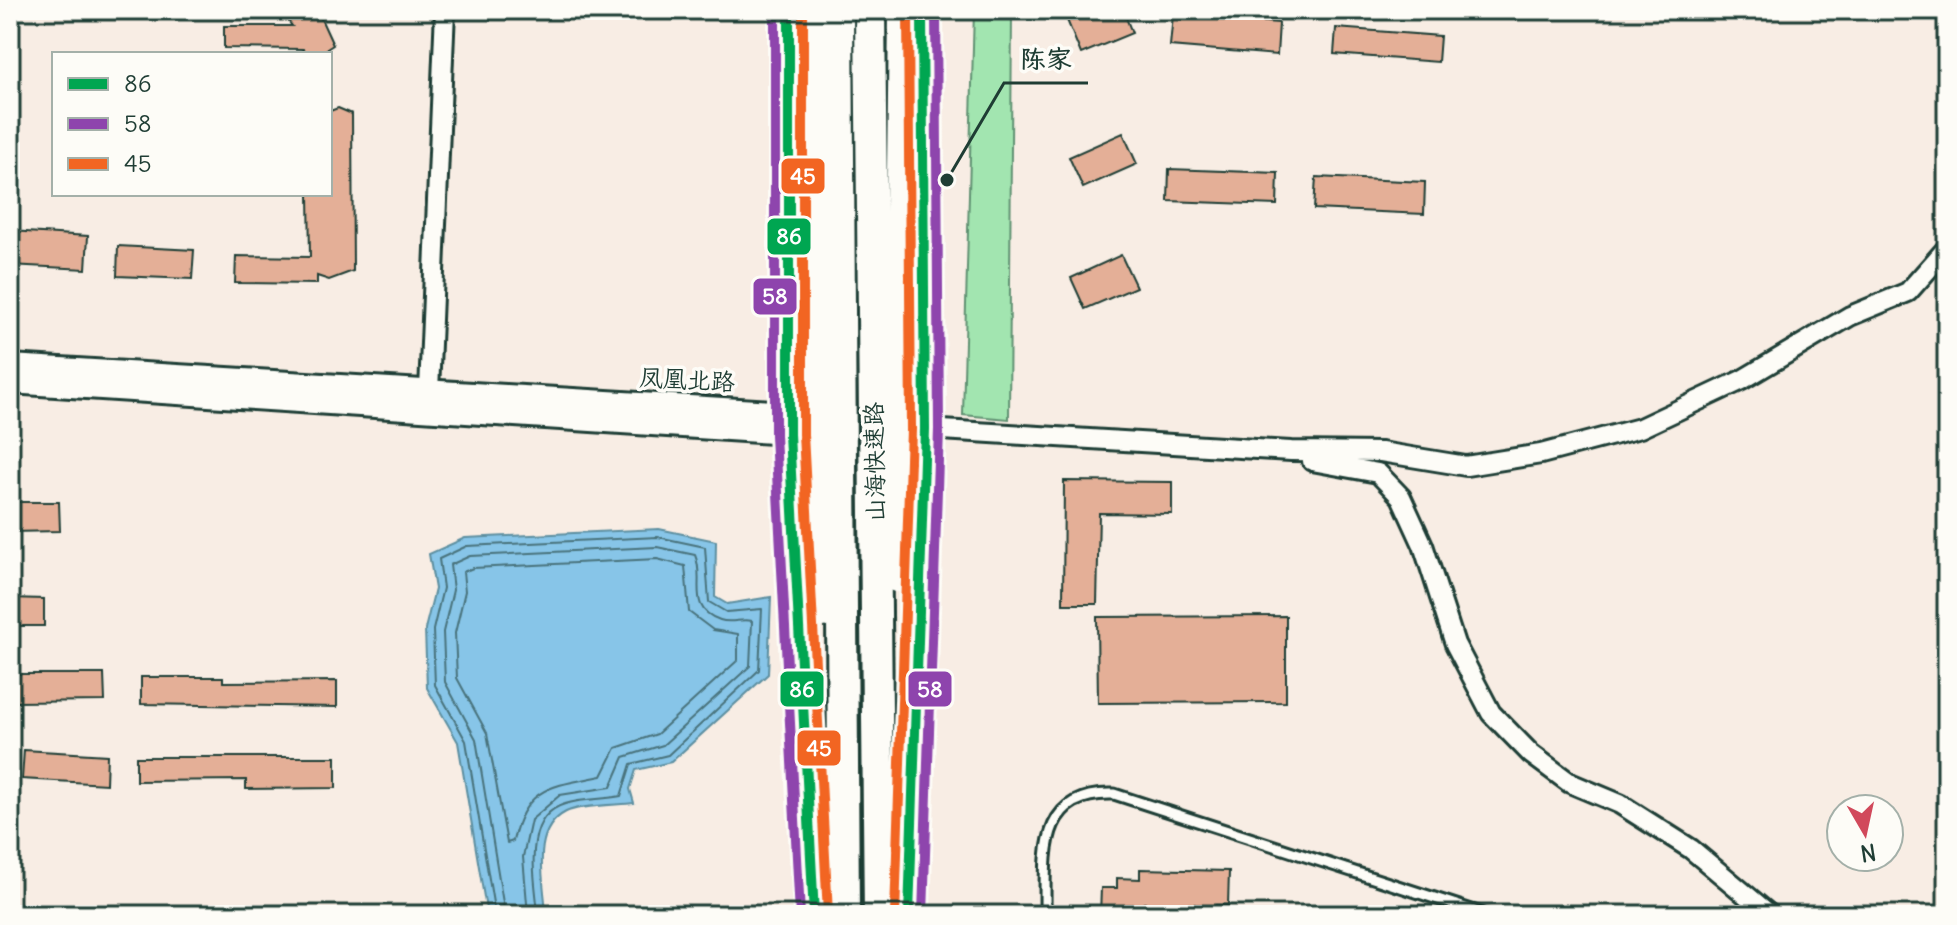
<svg xmlns="http://www.w3.org/2000/svg" width="1957" height="925" font-family="Delius,'LXGW WenKai TC',sans-serif">
<style>
.green{fill:#a2e5b0;stroke:#609172;stroke-width:2}
.water{fill:#87c5e8;stroke:#5d8fa0;stroke-width:2}
.lines{fill:none;stroke-linecap:round;stroke-linejoin:round}
.shore{stroke:#49737c;stroke-width:2}
.building{fill:#e4af97;stroke:#1f3d34;stroke-width:2}
.service-casing{stroke:#1f3d34;stroke-width:15}
.minor-casing{stroke:#1f3d34;stroke-width:24}
.tertiary-casing{stroke:#1f3d34;stroke-width:28}
.secondary-casing{stroke:#1f3d34;stroke-width:32}
.service{stroke:#fdfcf7;stroke-width:9}
.minor{stroke:#fdfcf7;stroke-width:18}
.tertiary{stroke:#fdfcf7;stroke-width:22}
.secondary{stroke:#fdfcf7;stroke-width:26}
.trunk-bridge-casing{stroke:#1f3d34;stroke-width:36;stroke-linecap:butt}
.trunk-bridge{stroke:#fdfcf7;stroke-width:30}
.bus-1-casing{stroke:#fdfcf7;stroke-width:16}
.bus-2-casing{stroke:#fdfcf7;stroke-width:16}
.bus-3-casing{stroke:#fdfcf7;stroke-width:16}
.bus-1{stroke:#00a651;stroke-width:10}
.bus-2{stroke:#8e44ad;stroke-width:10}
.bus-3{stroke:#f26522;stroke-width:10}
.labels{text-anchor:middle;stroke-width:7;stroke-linejoin:round;paint-order:stroke}
.street-label{font-size:24px;fill:#1f3d34;stroke:#fdfcf7}
.leader{fill:none;stroke:#1f3d34;stroke-width:3}
.callout-dot{fill:#1f3d34;stroke:#fdfcf7;stroke-width:3}
.callout-label{font-size:26px;text-anchor:middle;font-weight:bold;fill:#1f3d34;stroke:#fdfcf7;stroke-width:7;stroke-linejoin:round;paint-order:stroke}
.line-badge{stroke:#fdfcf7;stroke-width:3}
.badge-label{font-size:22px;text-anchor:middle;font-weight:bold;fill:#fff}
</style>
<rect width="100%" height="100%" fill="#f8ede4"/>
<filter id="ink" filterUnits="userSpaceOnUse"><feTurbulence type="fractalNoise" baseFrequency=".0125" numOctaves="2"/><feDisplacementMap in="SourceGraphic" scale="16" xChannelSelector="R" yChannelSelector="G"/><feConvolveMatrix kernelMatrix="1 2 1 2 8 2 1 2 1" color-interpolation-filters="sRGB"/></filter>
<g filter="url(#ink)">
<polygon class="green" points="974,10 1012,10 1009,419 963,415"/>
<path class="water" d="M659 529 716 541 715 597 727 604 771 597 768 674 671 762 636 770 630 789 634 803C617 805 579 805 566 812 529 831 545 882 546 915H487L458 742 427 688 425 629 435 589 429 554 465 538Z"/>
<g class="lines">
<g class="shore">
<path d="M657 559 685 566 689 612 713 630 738 634V660L657 734 616 748 602 776C554 786 525 785 513 841L507 843 487 733 457 678 455 633 465 591 463 572 473 568Z"/>
<path d="M495 915 466 741 435 685 433 630 443 588 439 559 467 546 658 537 705 547 709 602 726 612 762 609 759 670 668 755 631 764 621 796C603 800 583 798 565 804 520 817 536 881 538 915"/>
<path d="M505 915 476 739 445 682 443 632 453 590 450 565 470 556 657 547 695 555C706 580 685 608 720 620 731 624 742 618 752 621L750 666 663 745 624 757 611 787 560 795 531 820 523 857 528 915"/>
</g>
</g>
<g class="building">
<polygon points="280,10 317,10 333,45 319,54 305,54 303,49 224,48 224,26 292,26"/>
<polygon points="1092,10 1123,10 1132,33 1081,54 1067,20"/>
<polygon points="1173,15 1279,23 1277,55 1170,46"/>
<polygon points="1336,28 1440,36 1438,62 1334,54"/>
<polygon points="338,108 352,114 353,271 329,280 317,276 317,284 235,283 236,256 310,257 309,194 330,194 330,111"/>
<polygon points="1123,133 1137,164 1083,188 1069,157"/>
<polygon points="1169,169 1278,173 1277,205 1168,201"/>
<polygon points="1316,177 1425,182 1424,214 1314,209"/>
<polygon points="10,231 88,236 86,269 10,265"/>
<polygon points="118,246 194,250 192,279 117,276"/>
<polygon points="1121,255 1136,287 1085,309 1071,278"/>
<polygon points="1064,481 1172,482 1172,514 1099,513 1097,604 1063,604"/>
<polygon points="10,502 59,502 60,531 10,532"/>
<polygon points="10,598 44,599 44,626 10,626"/>
<polygon points="1286,616 1286,702 1098,703 1097,617"/>
<polygon points="14,674 104,674 105,701 14,702"/>
<polygon points="141,677 223,677 223,682 337,681 337,707 141,704"/>
<polygon points="24,750 107,755 106,784 22,779"/>
<polygon points="136,757 336,757 336,788 246,789 246,780 136,781"/>
<polygon points="1140,869 1229,871 1228,905 1216,905 1216,914 1193,913 1194,904 1144,903 1144,913 1100,915 1101,888 1117,888 1117,878 1140,879"/>
</g>
<g class="lines">
<defs>
<path id="service" d="M1045 915C1046 859 1036 791 1114 794L1487 915"/>
<g id="minor">
<polyline points="429,391 445,10"/>
<polyline points="925,429 1291,451 1381,452 1466,466 1541,454 1640,428 1742,380 1850,316 1908,292 1947,248"/>
<polyline points="1312,461 1378,473 1401,497 1423,545 1455,644 1491,713 1531,754 1570,783 1620,804 1691,849 1770,915"/>
</g>
<g id="tertiary">
<polyline points="10,366 789,413 888,424"/>
<polyline points="10,382 803,434"/>
</g>
<g id="secondary">
<polyline points="789,10 789,434 814,915"/>
<polyline points="909,915 925,429 922,10"/>
</g>
</defs>
<use href="#service" class="service-casing"/>
<use href="#minor" class="minor-casing"/>
<use href="#tertiary" class="tertiary-casing"/>
<use href="#secondary" class="secondary-casing"/>
<use href="#service" class="service"/>
<use href="#minor" class="minor"/>
<use href="#tertiary" class="tertiary"/>
<use href="#secondary" class="secondary"/>
<defs>
<g id="trunk-bridge">
<polyline points="812,10 822,612"/>
<polyline points="838,10 844,915"/>
<polyline points="870,10 879,915"/>
<polyline points="897,577 904,16"/>
</g>
</defs>
<use href="#trunk-bridge" class="trunk-bridge-casing"/>
<use href="#trunk-bridge" class="trunk-bridge"/>
<defs>
<g id="bus-1">
<polyline points="789,10 789,434 814,915"/>
<polyline points="909,915 925,429 922,10"/>
</g>
<g id="bus-2">
<polyline points="775,10 775,435 800,915"/>
<polyline points="923,915 939,429 936,10"/>
</g>
<g id="bus-3">
<polyline points="803,10 803,434 828,914"/>
<polyline points="895,915 911,429 908,10"/>
</g>
</defs>
<use href="#bus-1" class="bus-1-casing"/>
<use href="#bus-2" class="bus-2-casing"/>
<use href="#bus-3" class="bus-3-casing"/>
<use href="#bus-1" class="bus-1"/>
<use href="#bus-2" class="bus-2"/>
<use href="#bus-3" class="bus-3"/>
</g>
</g>
<g class="labels">
<g class="street-label">
<text transform="translate(687 380) rotate(3)" y="8">凤凰北路</text>
<text transform="translate(875 462) rotate(-91)" y="8">山海快速路</text>
</g>
</g>
<path class="leader" d="M947 180L1004 83H1088"/>
<circle class="callout-dot" cx="947" cy="180" r="8"/>
<g class="callout-label">
<text x="1046" y="68">陈家</text>
</g>
<g class="line-badge">
<rect x="780" y="157" width="46" height="38" rx="8" fill="#f26522"/>
<rect x="766" y="217" width="46" height="39" rx="8" fill="#00a651"/>
<rect x="752" y="277" width="46" height="39" rx="8" fill="#8e44ad"/>
<rect x="907" y="670" width="46" height="38" rx="8" fill="#8e44ad"/>
<rect x="779" y="670" width="46" height="38" rx="8" fill="#00a651"/>
<rect x="796" y="729" width="46" height="38" rx="8" fill="#f26522"/>
</g>
<g class="badge-label">
<text x="803" y="184">45</text>
<text x="789" y="244">86</text>
<text x="775" y="304">58</text>
<text x="930" y="697">58</text>
<text x="802" y="697">86</text>
<text x="819" y="756">45</text>
</g>
<rect width="1957" height="925" fill="none" stroke="#fdfcf7" stroke-width="40"/>
<rect x="20" y="20" width="1917" height="885" fill="none" stroke="#1f3d34" stroke-width="3" filter="url(#ink)"/>
<rect x="52" y="52" width="280" height="144" fill="#fdfcf7" stroke="#a4b0a9" stroke-width="2"/>
<rect x="68" y="78" width="40" height="12" fill="#00a651" stroke="#a4b0a9" stroke-width="2"/>
<text x="124" y="92" font-size="24" fill="#1f3d34">86</text>
<rect x="68" y="118" width="40" height="12" fill="#8e44ad" stroke="#a4b0a9" stroke-width="2"/>
<text x="124" y="132" font-size="24" fill="#1f3d34">58</text>
<rect x="68" y="158" width="40" height="12" fill="#f26522" stroke="#a4b0a9" stroke-width="2"/>
<text x="124" y="172" font-size="24" fill="#1f3d34">45</text>
<g transform="translate(1865 833) rotate(171)"><circle r="38" fill="#fdfcf7" stroke="#a4b0a9" stroke-width="2"/>
<path d="M0-6L14 30L0 20L-14 30Z" fill="#d1495b"/>
<text y="-12" font-size="22" font-weight="bold" text-anchor="middle" fill="#1f3d34">N</text>
</g>
</svg>
